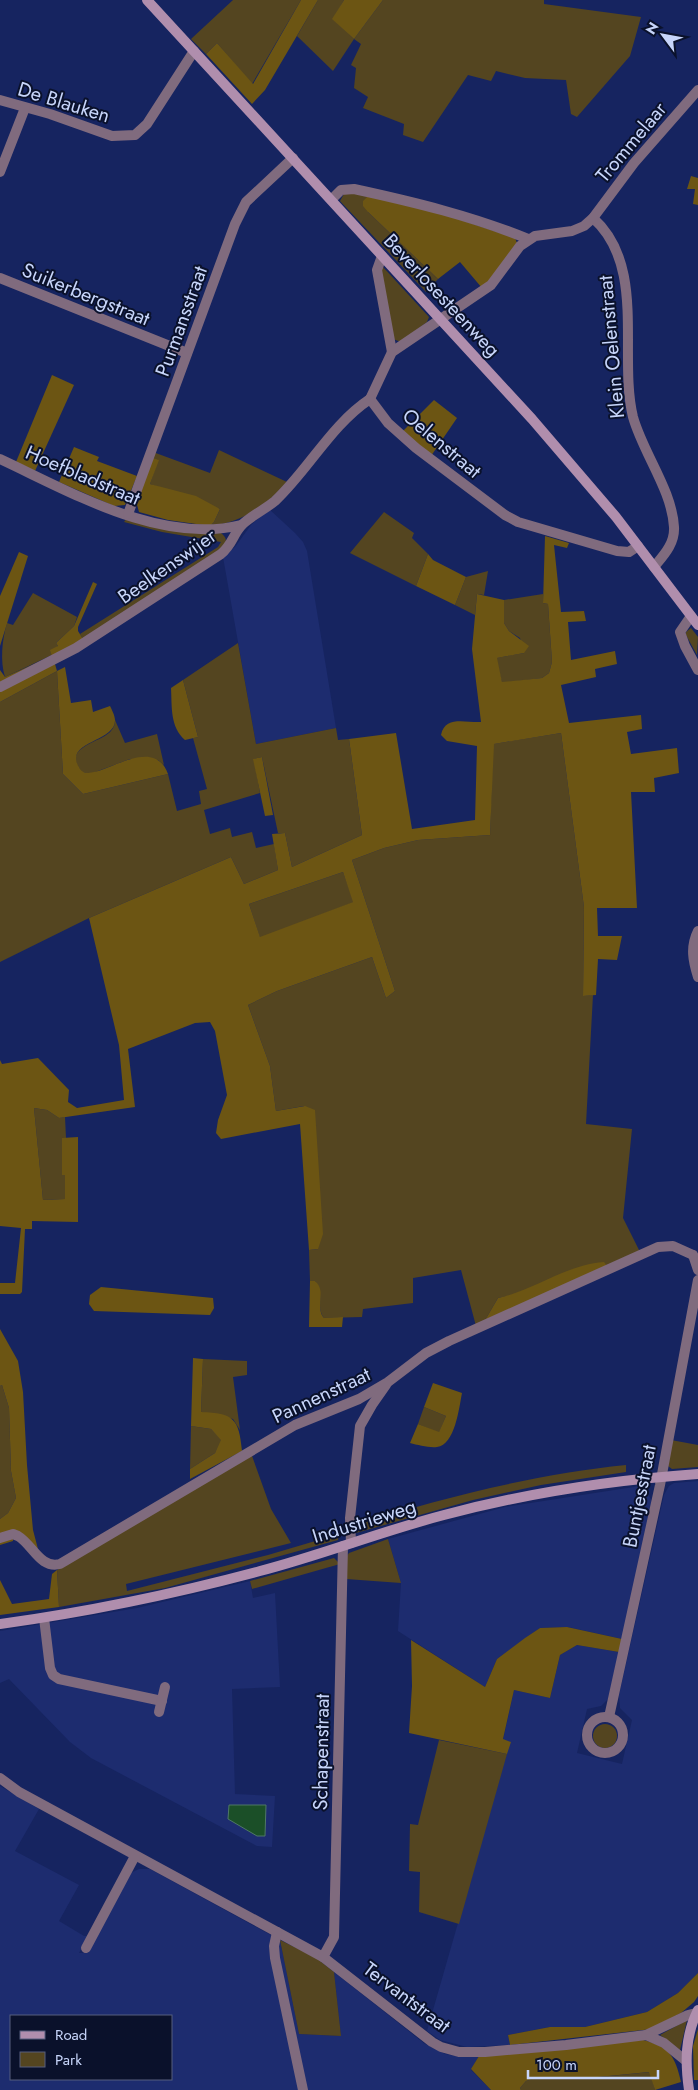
<svg xmlns="http://www.w3.org/2000/svg" width="698" height="2090" font-family="Jost,sans-serif">
<style>
.built{fill:#1d2c6f;fill-rule:evenodd}
.green{fill:#544520}
.forest{fill:#6c5513;fill-rule:evenodd}
.water{fill:#1b4f28;stroke:#4f7767}
.lines{fill:none;stroke-linecap:round;stroke-linejoin:round}
.street{stroke:#806b7e;stroke-width:10}
.secondary{stroke:#b08ead;stroke-width:10}
.labels{text-anchor:middle;stroke-width:4;stroke-linejoin:round;paint-order:stroke}
.street-label{font-size:20px;fill:#c7d5fa;stroke:#0a112b}
</style>
<rect width="100%" height="100%" fill="#162460"/>
<g class="built">
<polygon points="269,509 295,533 303,542 307,551 336,728 256,744 223,557 235,547 251,525"/>
<polygon points="698,1481 698,1973 678,1993 647,2012 585,2027 550,2027 508,2035 510,2045 467,2047 440,2040 427,2031 510,1742 503,1740 514,1690 550,1698 560,1655 577,1645 619,1652 608,1699 601,1706 587,1709 577,1753 622,1764 632,1720 620,1708 619,1695 664,1495 669,1486 674,1483"/>
<polygon points="640,1486 647,1491 652,1502 622,1639 568,1627 540,1628 497,1659 485,1687 398,1631 401,1583 388,1539 505,1507"/>
<polygon points="250,1581 253,1598 275,1593 280,1687 232,1689 235,1794 275,1796 272,1847 257,1846 91,1758 70,1742 9,1679 0,1683 0,1631 137,1608"/>
<path d="M0 1786 39 1809 15 1851 79 1885 59 1921 84 1936H88L79 1953H88L131 1873 139 1869H150L280 1940 299 2034 341 2036 334 1972 425 2044 445 2054 462 2057 479 2056 471 2070 491 2090H0ZM11 2016H171V2079H11Z"/>
</g>
<g class="green">
<polygon points="233,0 301,0 252,84 217,43 206,54 191,39"/>
<polygon points="318,0 344,0 333,19 354,39 383,0 544,0 544,4 641,17 630,56 577,117 571,114 566,80 525,78 496,71 491,81 468,75 423,142 403,135 404,124 363,108 368,97 354,88 356,68 351,65 361,44 354,39 333,71 297,36"/>
<polygon points="345,192 368,196 368,212 438,279 426,292 340,201"/>
<polygon points="381,267 383,267 429,317 427,322 401,342 393,339"/>
<path d="M219 450 287 482C266 506 243 522 210 526L214 522 220 509 150 484 158 460 151 457 153 452 210 473Z"/>
<polygon points="384,512 414,533 412,538 428,554 416,586 350,553"/>
<path d="M126 519C158 527 188 535 221 533 226 537 227 540 225 546L83 639 80 634 218 547 221 542 162 532 124 522Z"/>
<polygon points="488,571 484,595 477,594 475,615 455,605 466,577"/>
<path d="M33 593 77 617 74 626 56 643 58 646 52 655 5 677C0 661 2 640 7 623L13 625Z"/>
<polygon points="543,594 543,603 548,604 552,662 549,673 542,678 502,683 496,658 524,653 520,638 509,631 504,623 504,600"/>
<polygon points="691,628 698,637 697,655 686,635 686,632"/>
<polygon points="238,643 256,744 336,728 338,740 349,739 362,835 292,867 285,833 278,833 262,757 254,759 260,793 204,810 210,834 230,828 232,837 252,832 256,848 274,844 278,870 244,884 231,857 89,918 0,962 0,702 57,671 63,774 83,794 168,774 177,811 201,804 199,791 207,789 193,738 198,737 183,680"/>
<path d="M115 720 125 743 157 734 164 765 158 760 130 759 90 774 82 772C60 747 101 743 111 731 114 727 115 724 115 720Z"/>
<path d="M561 733 584 907 583 996 593 995 586 1124 632 1129 623 1218 640 1252C595 1272 546 1288 498 1298L484 1322 476 1326 461 1270 413 1278V1303L363 1309 362 1317 324 1318C315 1307 326 1295 315 1281H310L309 1250 318 1249 304 1106 276 1111 270 1066 248 1005 277 991 372 957 386 998 395 991 352 860 384 848 418 840 490 835 493 744Z"/>
<polygon points="343,872 354,902 260,938 249,904"/>
<polygon points="34,1108 47,1110 59,1118 65,1117 66,1138 62,1138 62,1175 65,1175 65,1199 43,1200"/>
<polygon points="203,1359 247,1361 247,1375 233,1377 240,1430 233,1419 201,1412"/>
<polygon points="2,1385 9,1408 11,1471 16,1498 8,1513 0,1519 0,1386"/>
<polygon points="424,1407 446,1416 439,1433 418,1424"/>
<polygon points="191,1426 211,1429 222,1440 215,1453 190,1469"/>
<polygon points="671,1440 698,1445 698,1467 672,1469 668,1466"/>
<polygon points="251,1453 271,1509 291,1543 126,1584 127,1591 268,1555 339,1534 338,1540 165,1588 59,1607 57,1570"/>
<path d="M626 1465V1472L541 1485 473 1500 356 1533 355 1525C442 1498 536 1474 626 1465Z"/>
<polygon points="388,1539 401,1583 346,1579 347,1556 349,1553"/>
<polygon points="334,1558 340,1564 252,1589 250,1581"/>
<circle cx="605" cy="1736" r="12"/>
<polygon points="439,1740 507,1754 459,1924 419,1912 420,1872 409,1871 410,1824 418,1825"/>
<polygon points="280,1940 315,1957 334,1972 341,2036 299,2034"/>
<polygon points="687,2020 680,2050 660,2035"/>
<polygon points="650,2072 655,2090 521,2090 520,2088 526,2081 535,2078 578,2079"/>
</g>
<g class="forest">
<polygon points="301,0 318,0 265,90 252,104 206,54 217,43 253,84"/>
<polygon points="344,0 383,0 354,39 332,19"/>
<polygon points="691,176 698,178 698,205 693,204 695,189 687,189"/>
<polygon points="368,196 428,209 515,238 517,243 490,281 482,288 460,262 438,279 368,212 363,206 363,201"/>
<polygon points="52,375 74,385 35,471 16,462"/>
<polygon points="434,400 457,418 431,456 402,432"/>
<polygon points="74,447 99,457 97,461 137,476 125,505 114,506 59,482"/>
<polygon points="151,457 159,460 150,484 196,496 220,509 214,522 210,526 168,520 139,512 136,501"/>
<path d="M545 536 569 543 567 548 554 545 561 612 584 611 586 621 568 622 571 660 615 651 617 664 595 669 596 677 561 685 569 723 641 715 642 729 627 732 631 754 677 748 679 773 654 778 655 792H631L637 908H597L598 936H622L617 960 598 959 596 995 583 996 584 907 561 733 494 744 490 835 418 840 384 848 352 860 395 991 386 998 372 957 277 991 248 1005 270 1066 276 1111 305 1106 315 1110 323 1234 318 1249 309 1250 300 1124 221 1139 216 1133 218 1120 227 1095 215 1031 210 1022 195 1023 128 1049 135 1107 59 1118 47 1110 34 1108 43 1200 65 1199V1175H62V1138L78 1137V1222L32 1221V1229H25L22 1292 20 1294H0V1283H15L21 1228 0 1226V1060L2 1064 38 1058 69 1090 68 1102 77 1108 124 1100 119 1045 89 918 231 857 244 884 278 870 272 834 285 833 292 867 362 835 349 739 396 733 412 829 475 820 477 746 447 741 441 735C445 715 466 723 481 722L472 649 477 594 504 600V623L509 631 529 646 524 653 497 658 502 682 542 678 549 673 552 662 548 604 543 603ZM343 872 353 902 260 937 249 904Z"/>
<polygon points="19,552 28,556 0,646 0,596"/>
<polygon points="428,554 433,560 466,577 455,605 416,586"/>
<path d="M93 582 97 584 78 627V631L83 639 53 657 57 671 65 667 71 703 91 700 93 712 110 706C112 710 115 716 115 720 116 743 61 741 80 769 92 788 152 729 168 774L83 794 63 774 57 671 0 702V670L5 677 52 656 50 650 58 646 56 643 74 626Z"/>
<path d="M183 680 198 737 185 740C170 727 172 707 171 688Z"/>
<polygon points="262,757 273,815 265,816 253,759"/>
<path d="M604 1262 607 1266 484 1322 498 1298C535 1290 565 1265 604 1262Z"/>
<path d="M310 1281H315C327 1291 315 1308 324 1318L343 1317 342 1327H309Z"/>
<polygon points="101,1287 213,1298 214,1308 210,1315 94,1311 89,1304 90,1295"/>
<polygon points="0,1329 18,1361 23,1392 27,1465 33,1530 38,1549 13,1532 13,1541 0,1545 0,1519 8,1513 16,1498 11,1471 9,1408 2,1385 0,1386"/>
<path d="M193 1358 203 1359 201 1412C234 1413 239 1419 242 1451L190 1479V1469L215 1453 221 1440 211 1429 191 1426Z"/>
<path d="M433 1383 462 1393C459 1408 455 1445 437 1447 429 1448 418 1445 410 1443L418 1424 439 1432 446 1416 424 1407Z"/>
<polygon points="57,1570 59,1607 0,1615 0,1580 12,1604 49,1599 52,1574"/>
<polygon points="567,1627 622,1639 619,1652 577,1645 560,1655 550,1698 514,1690 503,1739 511,1742 507,1754 409,1733 412,1686 411,1640 485,1687 497,1659 525,1638 540,1628"/>
<polygon points="698,1973 698,1996 694,2002 681,2013 652,2029 510,2045 508,2035 550,2027 585,2027 647,2012 678,1993"/>
<polygon points="698,2029 698,2080 694,2080 693,2046"/>
<path d="M643 2040C670 2047 675 2056 681 2082L655 2090 649 2072 578 2079 535 2078 526 2081 520 2088 521 2090H491L471 2069 479 2056Z"/>
</g>
<polygon class="water" points="229,1805 266,1805 265,1836 257,1836 228,1819"/>
<g class="lines">
<g class="street">
<polyline points="0,100 50,114 112,136 135,135 147,124 194,51"/>
<polyline points="0,172 25,108"/>
<path d="M332 199 341 190 354 189C414 202 472 216 528 239"/>
<path d="M593 218C647 266 618 355 633 417 643 453 672 490 674 527 675 544 663 556 654 567"/>
<polyline points="382,256 377,270 392,352"/>
<polyline points="0,278 187,353"/>
<polyline points="370,399 392,352 491,285 520,246 535,236 572,231 584,226 593,218 634,163 698,90"/>
<polyline points="370,399 388,423 416,448 505,515 518,522 617,551 629,552 638,546"/>
<path d="M0 459C71 492 161 545 241 525"/>
<polyline points="128,514 235,224 246,202 293,158"/>
<polyline points="691,616 680,632 685,646 698,670"/>
<path d="M0 687 76 648 221 554C232 545 233 535 241 526 246 519 267 508 275 501 309 469 331 425 370 399"/>
<path d="M698 931C690 947 693 961 698 977"/>
<polyline points="693,1255 698,1270"/>
<path d="M0 1538 13 1534 18 1536C33 1545 40 1569 60 1564L295 1425 359 1399 388 1382 426 1353 449 1341 658 1247 673 1246 693 1255"/>
<polyline points="351,1543 350,1518 360,1426 372,1405 386,1385"/>
<polyline points="44,1618 50,1668 53,1675 59,1679 162,1701"/>
<polyline points="159,1712 165,1687"/>
<circle cx="605" cy="1735" r="18"/>
<polyline points="609,1717 660,1485 698,1280"/>
<polyline points="0,1778 19,1792 323,1957 432,2042 441,2047 459,2052 485,2052 566,2045 646,2035 688,2015 696,2013"/>
<polyline points="277,1932 274,1946 275,1958 303,2090"/>
<polyline points="86,1948 135,1856"/>
<polyline points="323,1957 334,1937 343,1546"/>
<polyline points="646,2035 664,2043 686,2061"/>
</g>
<g class="secondary">
<polyline points="147,0 532,419 616,517 698,625"/>
<path d="M0 1624C87 1612 174 1594 260 1571 322 1555 382 1531 444 1515 527 1493 612 1480 698 1474"/>
<path d="M689 2090C685 2062 685 2036 698 2010"/>
</g>
</g>
<g class="labels">
<g class="street-label">
<text transform="translate(64 102) rotate(17)" y="7">De Blauken</text>
<text transform="translate(631 142) rotate(-50)" y="7">Trommelaar</text>
<text transform="translate(86 294) rotate(22)" y="7">Suikerbergstraat</text>
<text transform="translate(442 295) rotate(47)" y="7">Beverlosesteenweg</text>
<text transform="translate(181 321) rotate(-70)" y="7">Purmansstraat</text>
<text transform="translate(611 347) rotate(-95)" y="7">Klein Oelenstraat</text>
<text transform="translate(442 443) rotate(40)" y="7">Oelenstraat</text>
<text transform="translate(83 475) rotate(23)" y="7">Hoefbladstraat</text>
<text transform="translate(167 566) rotate(-35)" y="7">Beelkenswijer</text>
<text transform="translate(321 1395) rotate(-25)" y="7">Pannenstraat</text>
<text transform="translate(639 1496) rotate(-79)" y="7">Buntjesstraat</text>
<text transform="translate(364 1521) rotate(-17)" y="7">Industrieweg</text>
<text transform="translate(321 1752) rotate(-89)" y="7">Schapenstraat</text>
<text transform="translate(407 1997) rotate(37)" y="7">Tervantstraat</text>
</g>
</g>
<rect x="10" y="2015" width="162" height="65" fill="#0a112b" stroke="#565f7e"/>
<rect x="20" y="2031" width="25" height="8" fill="#b08ead" stroke="#565f7e"/>
<text x="55" y="2040" font-size="15" fill="#c7d5fa">Road</text>
<rect x="20" y="2052" width="25" height="15" fill="#544520" stroke="#565f7e"/>
<text x="55" y="2065" font-size="15" fill="#c7d5fa">Park</text>
<g transform="translate(663 35) rotate(302)" stroke="#0a112b" stroke-width="4" paint-order="stroke">
<path d="M0-4L9 19L0 12L-9 19Z" fill="#c7d5fa"/>
<text y="-8" font-size="14" font-weight="bold" text-anchor="middle" fill="#c7d5fa">N</text>
</g>
<path d="M528 2070v8h130v-8" fill="none" stroke="#c7d5fa" stroke-width="2.5"/>
<text x="536" y="2070" font-size="15" fill="#c7d5fa" stroke="#0a112b" stroke-width="4" paint-order="stroke">100 m</text>
</svg>
